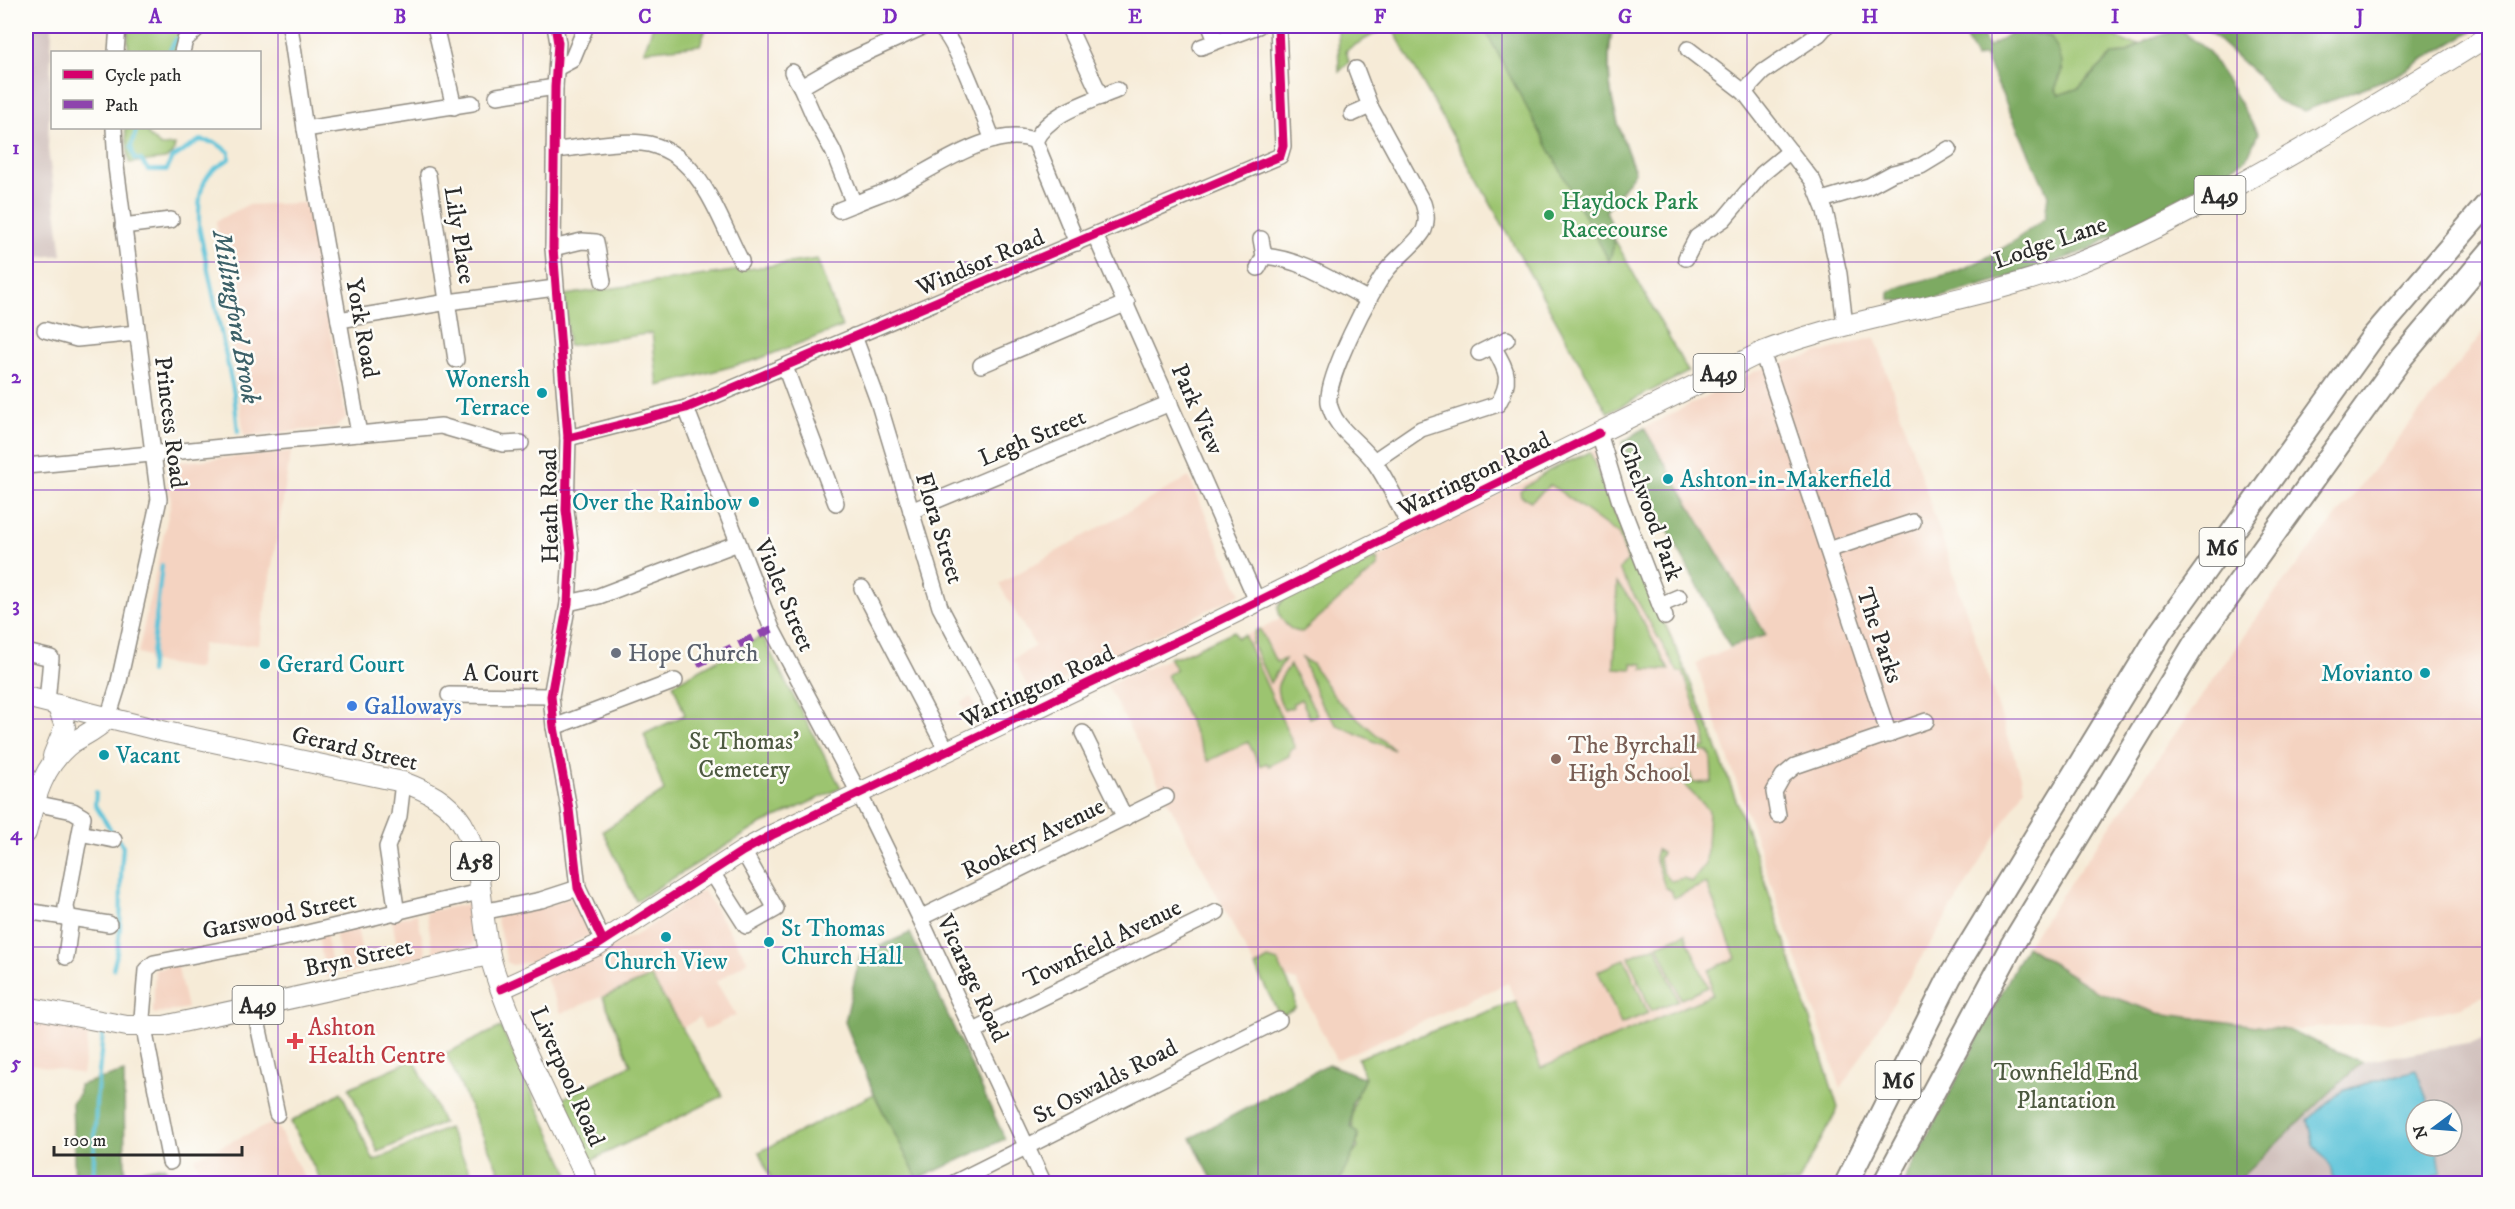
<svg xmlns="http://www.w3.org/2000/svg" width="2515" height="1209" font-family="'IM FELL DW Pica',serif">
<style>
.built{fill:#f4d3c1}
.industrial{fill:#d0c0bc;fill-rule:evenodd}
.green{fill:#9cc470;stroke:#64784e;stroke-width:1.5}
.forest{fill:#7daa62;stroke:#546a46;stroke-width:1.5}
.water{fill:#5cc3d9;stroke:#447782;stroke-width:1.5}
.lines{fill:none;stroke-linecap:round;stroke-linejoin:round}
.stream{stroke:#5cc3d9;stroke-width:4}
.minor-casing{stroke:#908b81;stroke-width:18}
.major-casing{stroke:#908b81;stroke-width:22}
.highway-casing{stroke:#908b81;stroke-width:26}
.minor{stroke:#fff;stroke-width:15}
.major{stroke:#fff;stroke-width:20}
.highway{stroke:#fff;stroke-width:22}
.quiet{stroke:#8e44ad;stroke-width:8;stroke-dasharray:15 8;stroke-linecap:butt}
.cycleway-casing{stroke:#fdfcf7;stroke-width:13}
.cycleway{stroke:#d6006c;stroke-width:9}
.grid{fill:none;stroke:#7b2cbf;stroke-width:1.5;stroke-opacity:0.55}
.leisure-dot{fill:#2e9e5b;stroke:#fdfcf7;stroke-width:2}
.culture-dot{fill:#0f9aa8;stroke:#fdfcf7;stroke-width:2}
.worship-dot{fill:#6b7280;stroke:#fdfcf7;stroke-width:2}
.shop-dot{fill:#3f7fe0;stroke:#fdfcf7;stroke-width:2}
.education-dot{fill:#8d6e63;stroke:#fdfcf7;stroke-width:2}
.health-dot{fill:#e0444e;stroke:#fdfcf7;stroke-width:2}
.labels{text-anchor:middle;stroke-width:5;stroke-linejoin:round;paint-order:stroke}
.shield{fill:#fdfcf7;stroke:#6a6a68;stroke-width:1.5}
.shield-label{font-size:22px;font-weight:bold;fill:#2b2b2b}
.leisure-label{font-size:24px;fill:#27864d;stroke:#fdfcf7;text-anchor:start}
.street-label{font-size:24px;fill:#2b2b2b;stroke:#fdfcf7}
.culture-label{font-size:24px;fill:#0d838f;stroke:#fdfcf7;text-anchor:start}
.worship-label{font-size:24px;fill:#5b616d;stroke:#fdfcf7;text-anchor:start}
.shop-label{font-size:24px;fill:#366cbe;stroke:#fdfcf7;text-anchor:start}
.park-label{font-size:24px;fill:#4d5940;stroke:#fdfcf7}
.education-label{font-size:24px;fill:#785e54;stroke:#fdfcf7;text-anchor:start}
.health-label{font-size:24px;fill:#be3a42;stroke:#fdfcf7;text-anchor:start}
.water-label{font-size:26px;font-style:italic;fill:#3c6068;stroke:#fdfcf7}
.neatline{fill:none;stroke:#7b2cbf;stroke-width:2}
.grid-label{font-size:20px;text-anchor:middle;font-weight:bold;fill:#7b2cbf}
</style>
<rect width="100%" height="100%" fill="#fdfcf7"/>
<filter id="ink" filterUnits="userSpaceOnUse"><feTurbulence type="fractalNoise" baseFrequency=".0167" numOctaves="2"/><feDisplacementMap in="SourceGraphic" scale="12" xChannelSelector="R" yChannelSelector="G"/><feConvolveMatrix kernelMatrix="1 2 1 2 8 2 1 2 1" color-interpolation-filters="sRGB"/></filter>
<filter id="wash" filterUnits="userSpaceOnUse"><feTurbulence type="fractalNoise" baseFrequency=".008" numOctaves="4" result="noise"/><feDisplacementMap in="SourceGraphic" scale="24" xChannelSelector="R" yChannelSelector="G"/><feGaussianBlur stdDeviation="1.35" result="paint"/><feColorMatrix in="noise" values="0 0 0 0 0 0 0 0 0 0 0 0 0 0 0 0 0 1.4 0 .05"/><feComposite in="paint" operator="in"/></filter>
<g filter="url(#wash)">
<rect width="100%" height="100%" fill="#f6ebd7"/>
<g class="built">
<polygon points="306,203 346,418 336,427 244,436 216,221 247,205"/>
<polygon points="2489,325 2489,993 2458,1008 2390,1022 2288,1030 2158,1013 2096,991 2026,946 2267,603"/>
<polygon points="1875,337 2025,788 1841,1089 1696,663 1766,634 1644,428 1756,371"/>
<polygon points="1597,449 1722,761 1792,960 1541,1068 1508,983 1336,1060 1297,981 1283,977 1265,987 1107,685 1234,631 1238,638 1269,625 1280,619 1278,607 1284,599 1386,554 1502,493"/>
<polygon points="291,452 259,644 220,646 202,644 199,669 148,661 148,656 138,653 171,502 167,463"/>
<polygon points="1189,477 1241,594 1032,695 1013,659 1035,646 999,584"/>
<polygon points="971,697 981,718 971,723 961,703"/>
<polygon points="703,890 748,961 716,982 736,1015 705,1030 699,1018 682,1028 651,977 561,1013 546,978 640,933"/>
<polygon points="571,897 590,935 536,961 512,965 507,962 496,916 544,907"/>
<polygon points="468,904 473,945 434,954 426,912"/>
<polygon points="417,914 426,956 400,961 392,920"/>
<polygon points="357,927 365,969 344,974 335,932"/>
<polygon points="326,934 334,976 326,977 318,936"/>
<polygon points="177,964 187,1008 155,1014 153,1012 155,970"/>
<polygon points="26,1019 89,1031 82,1074 26,1063"/>
<polygon points="275,1122 307,1183 206,1183 194,1158"/>
</g>
<g class="industrial">
<polygon points="26,26 52,26 48,149 62,255 26,258"/>
<path d="M2489 1039V1183L2235 1184 2362 1062ZM2416 1110H2452V1146H2416Z"/>
</g>
<g class="green">
<polygon points="128,26 193,26 177,52 128,52"/>
<polygon points="653,26 704,26 706,29 700,45 644,51"/>
<polygon points="1338,26 1383,26 1385,28 1346,50 1349,62 1339,72"/>
<path d="M1391 26H1613C1602 81 1615 121 1635 172L1594 202 1688 372 1608 413Z"/>
<polygon points="2014,26 2102,27 2126,43 2140,44 2127,53 2113,54 2079,88 2059,95 2055,89 2063,71 2051,37 2016,30"/>
<polygon points="125,128 150,128 148,135 161,146 175,145 173,154 165,159 129,163"/>
<polygon points="817,259 842,327 756,360 658,386 652,333 568,346 565,295"/>
<path d="M1590 452C1618 527 1655 598 1686 672 1746 814 1792 962 1838 1108L1798 1183 1339 1184 1347 1161 1358 1148C1348 1117 1351 1106 1365 1078L1358 1058 1516 1001 1541 1068 1712 995 1709 970 1736 958 1706 883 1674 898 1671 891 1665 887 1655 857 1657 850 1662 853 1659 858 1663 872 1671 881 1684 878 1692 882 1706 864 1709 811 1705 806 1681 782 1647 780V772L1690 773 1693 783 1712 782 1711 756 1708 752 1678 749 1706 747 1705 734 1683 672H1678L1619 569 1628 561 1619 535 1551 485 1531 501 1521 496 1520 491 1550 470Z"/>
<path d="M1377 558 1378 566 1302 632C1289 632 1279 619 1278 607L1284 599Z"/>
<polygon points="1617,583 1631,600 1669,670 1643,669 1643,664 1632,663 1632,669 1614,668"/>
<polygon points="1260,629 1276,662 1285,659 1270,683 1252,644 1255,631"/>
<polygon points="1234,631 1237,638 1244,635 1295,748 1290,750 1289,756 1269,766 1267,763 1260,766 1248,742 1208,761 1167,675 1176,670 1169,657 1178,657"/>
<polygon points="762,636 841,788 758,826 636,901 603,831 664,791 644,734 685,715 673,684"/>
<polygon points="1302,658 1312,664 1336,699 1394,750 1337,725 1321,704"/>
<path d="M1290 665 1316 712 1317 715 1310 718 1301 699 1292 704 1294 707 1284 710C1273 687 1276 685 1290 665Z"/>
<polygon points="1685,934 1708,987 1681,999 1658,945"/>
<polygon points="1656,946 1678,1000 1651,1011 1629,957"/>
<polygon points="1268,959 1278,962 1295,997 1295,1008 1280,1016 1255,967"/>
<polygon points="1625,959 1648,1013 1621,1024 1598,971"/>
<polygon points="651,977 723,1096 588,1162 558,1101 631,1065 603,997"/>
<polygon points="501,1027 573,1183 504,1183 446,1053"/>
<polygon points="414,1059 443,1123 378,1152 349,1088"/>
<polygon points="341,1092 374,1161 448,1128 476,1183 322,1183 291,1122"/>
<polygon points="874,1094 918,1179 908,1184 773,1183 759,1152"/>
</g>
<g class="forest">
<path d="M1483 26H1613C1601 78 1616 124 1635 172L1606 211C1615 230 1617 240 1609 261Z"/>
<path d="M1960 26H1991L1981 32 1988 47 2016 30 2051 37C2064 60 2066 65 2055 89L2059 95 2079 88 2113 54 2127 53 2147 40 2180 29 2209 52 2258 133 2247 159 2088 250 2024 273 1917 304 1889 299V292C1911 280 1934 280 1957 271 1992 258 2015 241 2045 218L2048 195 1984 55 1976 58Z"/>
<polygon points="2203,26 2480,26 2399,74 2304,111 2276,101 2258,76"/>
<polygon points="1644,428 1766,635 1730,647 1622,443"/>
<polygon points="910,933 1005,1139 918,1179 874,1094 845,1022 860,955"/>
<polygon points="2026,946 2096,991 2158,1013 2288,1030 2362,1062 2235,1183 1903,1183"/>
<path d="M1328 1064 1365 1078 1352 1103 1351 1126 1358 1134C1358 1151 1345 1166 1339 1183H1214L1191 1138Z"/>
<polygon points="124,1072 125,1174 164,1166 171,1177 167,1183 75,1183 72,1103 79,1093 79,1085"/>
</g>
<polygon class="water" points="2416,1070 2431,1110 2416,1110 2416,1146 2437,1146 2441,1172 2424,1183 2336,1183 2330,1167 2314,1144 2308,1120 2343,1090"/>
<g class="lines">
<g class="stream">
<polyline points="169,52 176,39 181,38"/>
<path d="M137 128 131 147 135 159 141 160 148 170H167L171 159 200 140 216 143 229 152V159C224 163 218 166 213 170 197 184 199 209 199 227L234 394 238 432"/>
<polyline points="150,672 162,565"/>
<polyline points="96,792 95,805 114,835"/>
<path d="M113 969C125 929 118 888 123 847L119 840"/>
<polyline points="93,1184 96,1102 103,1033"/>
</g>
</g>
</g>
<g filter="url(#ink)">
<g class="lines">
<defs>
<g id="minor">
<polyline points="290,26 305,129 359,434"/>
<polyline points="435,26 454,107"/>
<polyline points="555,26 558,43 555,87 553,248 568,438 566,510 571,552 568,603 551,696 554,727 569,809 578,888 603,941"/>
<path d="M925 26 839 65 801 87 815 119 833 151 854 204C868 198 883 193 897 187 932 170 995 123 1035 141L1077 243"/>
<path d="M935 26C954 29 984 119 993 140"/>
<polyline points="1068,26 1101,97"/>
<polyline points="1210,26 1216,41"/>
<polyline points="1201,47 1258,26"/>
<polyline points="1688,49 1744,92 1813,181 1825,211 1839,274 1845,325"/>
<polyline points="116,52 118,26"/>
<polyline points="182,52 185,40 200,26"/>
<polyline points="557,68 572,60 586,26"/>
<path d="M1356 69 1370 106 1423 203C1426 213 1428 220 1424 230 1420 240 1395 259 1387 270 1371 290 1326 378 1329 402 1333 429 1361 442 1375 463 1389 483 1399 506 1410 527"/>
<polyline points="792,72 801,87"/>
<polyline points="1744,92 1763,72 1819,34 1826,26"/>
<polyline points="497,96 555,87"/>
<polyline points="1352,114 1370,106"/>
<polyline points="305,129 472,103"/>
<path d="M1035 141C1049 112 1090 102 1117 90"/>
<path d="M554 150C581 148 616 140 642 143 699 149 718 217 741 261"/>
<polyline points="428,175 456,360"/>
<polyline points="1822,200 1869,186 1893,173 1921,166 1949,149"/>
<polyline points="839,210 854,204"/>
<polyline points="123,226 171,220"/>
<polyline points="1095,235 1257,601"/>
<polyline points="553,248 582,241 596,242 603,281"/>
<path d="M1264 256C1302 259 1336 283 1369 300"/>
<polyline points="1686,258 1697,237 1724,219 1762,174 1790,151"/>
<polyline points="1258,268 1264,256 1261,239"/>
<polyline points="339,320 448,302 555,288"/>
<polyline points="45,330 77,339 137,333"/>
<polyline points="854,336 878,401 940,607 1002,724"/>
<polyline points="1762,352 1889,735"/>
<polyline points="1479,353 1507,339"/>
<polyline points="981,365 1127,303"/>
<polyline points="785,367 836,503"/>
<polyline points="686,408 772,629 859,793 920,918 1044,1184"/>
<polyline points="1599,433 1620,502 1660,605"/>
<polyline points="568,438 686,408 1280,156 1283,146 1278,26"/>
<path d="M1374 461 1421 429 1498 404C1513 378 1506 370 1493 346"/>
<polyline points="26,466 441,426 503,444 521,443"/>
<polyline points="911,511 1170,403"/>
<polyline points="1828,550 1913,522"/>
<polyline points="862,588 947,751"/>
<polyline points="568,603 599,596 738,543"/>
<polyline points="1665,617 1660,605 1679,597"/>
<polyline points="26,652 51,658 47,703"/>
<polyline points="449,695 551,696"/>
<polyline points="108,718 118,686 159,499 116,166 114,128"/>
<polyline points="554,727 675,681"/>
<polyline points="1083,733 1125,818"/>
<polyline points="34,803 73,811 83,817 66,907 70,925 66,957"/>
<polyline points="1778,815 1774,792 1783,776 1795,766 1926,721"/>
<polyline points="80,833 114,840"/>
<polyline points="711,871 746,926 776,909 743,851"/>
<polyline points="26,911 109,924"/>
<polyline points="482,912 541,900 578,888"/>
<polyline points="397,914 387,847 399,816 403,782"/>
<polyline points="920,918 1166,797"/>
<polyline points="254,1006 277,1114"/>
<polyline points="974,1031 1217,912"/>
<polyline points="170,1162 142,1018 146,970 154,963 299,935 479,892"/>
<polyline points="952,1184 1279,1020"/>
</g>
<g id="major">
<path d="M26 697 166 732 403 782C427 791 448 801 462 823 485 861 479 926 494 970 518 1044 556 1113 589 1184"/>
<polyline points="53,756 65,726 57,705"/>
<path d="M26 833C35 798 43 764 73 742 86 734 98 729 108 718"/>
<path d="M501 989 596 946 743 851 772 835 1198 631 1762 352C1860 314 1966 304 2064 268 2123 247 2177 218 2232 188 2320 140 2405 88 2490 35"/>
<polyline points="26,1007 127,1026 164,1026 489,955"/>
</g>
<g id="highway">
<polyline points="1846,1184 1950,977 2160,633 2372,338 2490,201"/>
<polyline points="1884,1184 2012,945 2195,643 2402,357 2490,252"/>
</g>
</defs>
<use href="#minor" class="minor-casing"/>
<use href="#major" class="major-casing"/>
<use href="#highway" class="highway-casing"/>
<use href="#minor" class="minor"/>
<use href="#major" class="major"/>
<use href="#highway" class="highway"/>
<polyline class="quiet" points="697,664 772,629"/>
<defs>
<g id="cycleway">
<polyline points="555,26 558,43 555,87 553,248 568,438 566,510 571,552 568,603 551,696 554,727 569,809 578,888 603,941"/>
<polyline points="568,438 686,408 1280,156 1283,146 1278,26"/>
<polyline points="501,989 596,946 743,851 772,835 1198,631 1599,433"/>
</g>
</defs>
<use href="#cycleway" class="cycleway-casing"/>
<use href="#cycleway" class="cycleway"/>
</g>
</g>
<path class="grid" d="M278 26V1184M523 26V1184M768 26V1184M1013 26V1184M1258 26V1184M1502 26V1184M1747 26V1184M1992 26V1184M2237 26V1184M26 262H2490M26 490H2490M26 719H2490M26 947H2490"/>
<circle class="leisure-dot" cx="1549" cy="215" r="6"/>
<g class="culture-dot">
<circle cx="542" cy="393" r="6"/>
<circle cx="1668" cy="479" r="6"/>
<circle cx="754" cy="502" r="6"/>
<circle cx="265" cy="664" r="6"/>
<circle cx="2425" cy="673" r="6"/>
<circle cx="104" cy="755" r="6"/>
<circle cx="666" cy="937" r="6"/>
<circle cx="769" cy="942" r="6"/>
</g>
<circle class="worship-dot" cx="616" cy="653" r="6"/>
<circle class="shop-dot" cx="352" cy="706" r="6"/>
<circle class="education-dot" cx="1556" cy="759" r="6"/>
<path class="health-dot" d="M292 1032h6v6h6v6h-6v6h-6v-6h-6v-6h6z"/>
<g class="labels">
<g class="shield">
<rect x="2194.5" y="176" width="51" height="38" rx="4.5"/>
<rect x="1693.5" y="354" width="51" height="38" rx="4.5"/>
<rect x="2199.5" y="528" width="45" height="38" rx="4.5"/>
<rect x="451" y="842" width="48" height="38" rx="4.5"/>
<rect x="232.5" y="986" width="51" height="38" rx="4.5"/>
<rect x="1875.5" y="1061" width="45" height="38" rx="4.5"/>
</g>
<g class="shield-label">
<text x="2220" y="203">A49</text>
<text x="1719" y="381">A49</text>
<text x="2222" y="555">M6</text>
<text x="475" y="869">A58</text>
<text x="258" y="1013">A49</text>
<text x="1898" y="1088">M6</text>
</g>
<g class="leisure-label">
<text x="1561" y="209">Haydock Park<tspan x="1561" dy="28">Racecourse</tspan></text>
</g>
<g class="street-label">
<text transform="translate(460 235) rotate(81)" y="8">Lily Place</text>
<text transform="translate(2050 242) rotate(-19)" y="8">Lodge Lane</text>
<text transform="translate(980 262) rotate(-23)" y="8">Windsor Road</text>
<text transform="translate(363 328) rotate(80)" y="8">York Road</text>
<text transform="translate(1198 409) rotate(66)" y="8">Park View</text>
<text transform="translate(171 422) rotate(83)" y="8">Princess Road</text>
<text transform="translate(1032 437) rotate(-23)" y="8">Legh Street</text>
<text transform="translate(1474 474) rotate(-26)" y="8">Warrington Road</text>
<text transform="translate(549 506) rotate(-91)" y="8">Heath Road</text>
<text transform="translate(1651 511) rotate(70)" y="8">Chelwood Park</text>
<text transform="translate(940 528) rotate(73)" y="8">Flora Street</text>
<text transform="translate(785 595) rotate(67)" y="8">Violet Street</text>
<text transform="translate(1880 635) rotate(71)" y="8">The Parks</text>
<text transform="translate(501 673) rotate(1)" y="8">A Court</text>
<text transform="translate(1037 686) rotate(-25)" y="8">Warrington Road</text>
<text transform="translate(355 748) rotate(13)" y="8">Gerard Street</text>
<text transform="translate(1033 838) rotate(-26)" y="8">Rookery Avenue</text>
<text transform="translate(279 915) rotate(-12)" y="8">Garswood Street</text>
<text transform="translate(1102 943) rotate(-26)" y="8">Townfield Avenue</text>
<text transform="translate(358 957) rotate(-12)" y="8">Bryn Street</text>
<text transform="translate(973 978) rotate(65)" y="8">Vicarage Road</text>
<text transform="translate(568 1076) rotate(66)" y="8">Liverpool Road</text>
<text transform="translate(1105 1081) rotate(-27)" y="8">St Oswalds Road</text>
</g>
<g class="culture-label">
<text x="530" y="387" text-anchor="end">Wonersh<tspan x="530" dy="28">Terrace</tspan></text>
<text x="1680" y="487">Ashton-in-Makerfield</text>
<text x="742" y="510" text-anchor="end">Over the Rainbow</text>
<text x="277" y="672">Gerard Court</text>
<text x="2413" y="681" text-anchor="end">Movianto</text>
<text x="116" y="763">Vacant</text>
<text x="781" y="936">St Thomas<tspan x="781" dy="28">Church Hall</tspan></text>
<text x="666" y="969" text-anchor="middle">Church View</text>
</g>
<g class="worship-label">
<text x="628" y="661">Hope Church</text>
</g>
<g class="shop-label">
<text x="364" y="714">Galloways</text>
</g>
<g class="park-label">
<text x="744" y="749">St Thomas'<tspan x="744" dy="28">Cemetery</tspan></text>
<text x="2066" y="1080">Townfield End<tspan x="2066" dy="28">Plantation</tspan></text>
</g>
<g class="education-label">
<text x="1568" y="753">The Byrchall<tspan x="1568" dy="28">High School</tspan></text>
</g>
<g class="health-label">
<text x="308" y="1035">Ashton<tspan x="308" dy="28">Health Centre</tspan></text>
</g>
<g class="water-label">
<text transform="translate(237 317) rotate(80)" y="9">Millingford Brook</text>
</g>
</g>
<rect width="2515" height="1209" fill="none" stroke="#fdfcf7" stroke-width="66"/>
<rect x="51" y="51" width="210" height="78" fill="#fdfcf7" stroke="#a9a8a5" stroke-width="1.5"/>
<rect x="63" y="70" width="30" height="9" fill="#d6006c" stroke="#a9a8a5" stroke-width="1.5"/>
<text x="105" y="81" font-size="18" fill="#2b2b2b">Cycle path</text>
<rect x="63" y="100" width="30" height="9" fill="#8e44ad" stroke="#a9a8a5" stroke-width="1.5"/>
<text x="105" y="111" font-size="18" fill="#2b2b2b">Path</text>
<g transform="translate(2434 1128) rotate(254)"><circle r="28" fill="#fdfcf7" stroke="#a9a8a5" stroke-width="1.5"/>
<path d="M0-4.5L10 22L0 15L-10 22Z" fill="#1f6fb2"/>
<text y="-9" font-size="16" font-weight="bold" text-anchor="middle" fill="#2b2b2b">N</text>
</g>
<path d="M54 1146v9h188v-9" fill="none" stroke="#2b2b2b" stroke-width="3"/>
<text x="63" y="1146" font-size="18" fill="#2b2b2b" stroke="#fdfcf7" stroke-width="4.5" paint-order="stroke">100 m</text>
<rect x="33" y="33" width="2449" height="1143" class="neatline"/>
<g class="grid-label">
<text x="155" y="23">A</text>
<text x="400" y="23">B</text>
<text x="645" y="23">C</text>
<text x="890" y="23">D</text>
<text x="1135" y="23">E</text>
<text x="1380" y="23">F</text>
<text x="1625" y="23">G</text>
<text x="1870" y="23">H</text>
<text x="2115" y="23">I</text>
<text x="2360" y="23">J</text>
<text x="16" y="154">1</text>
<text x="16" y="383">2</text>
<text x="16" y="611">3</text>
<text x="16" y="840">4</text>
<text x="16" y="1069">5</text>
</g>
</svg>
